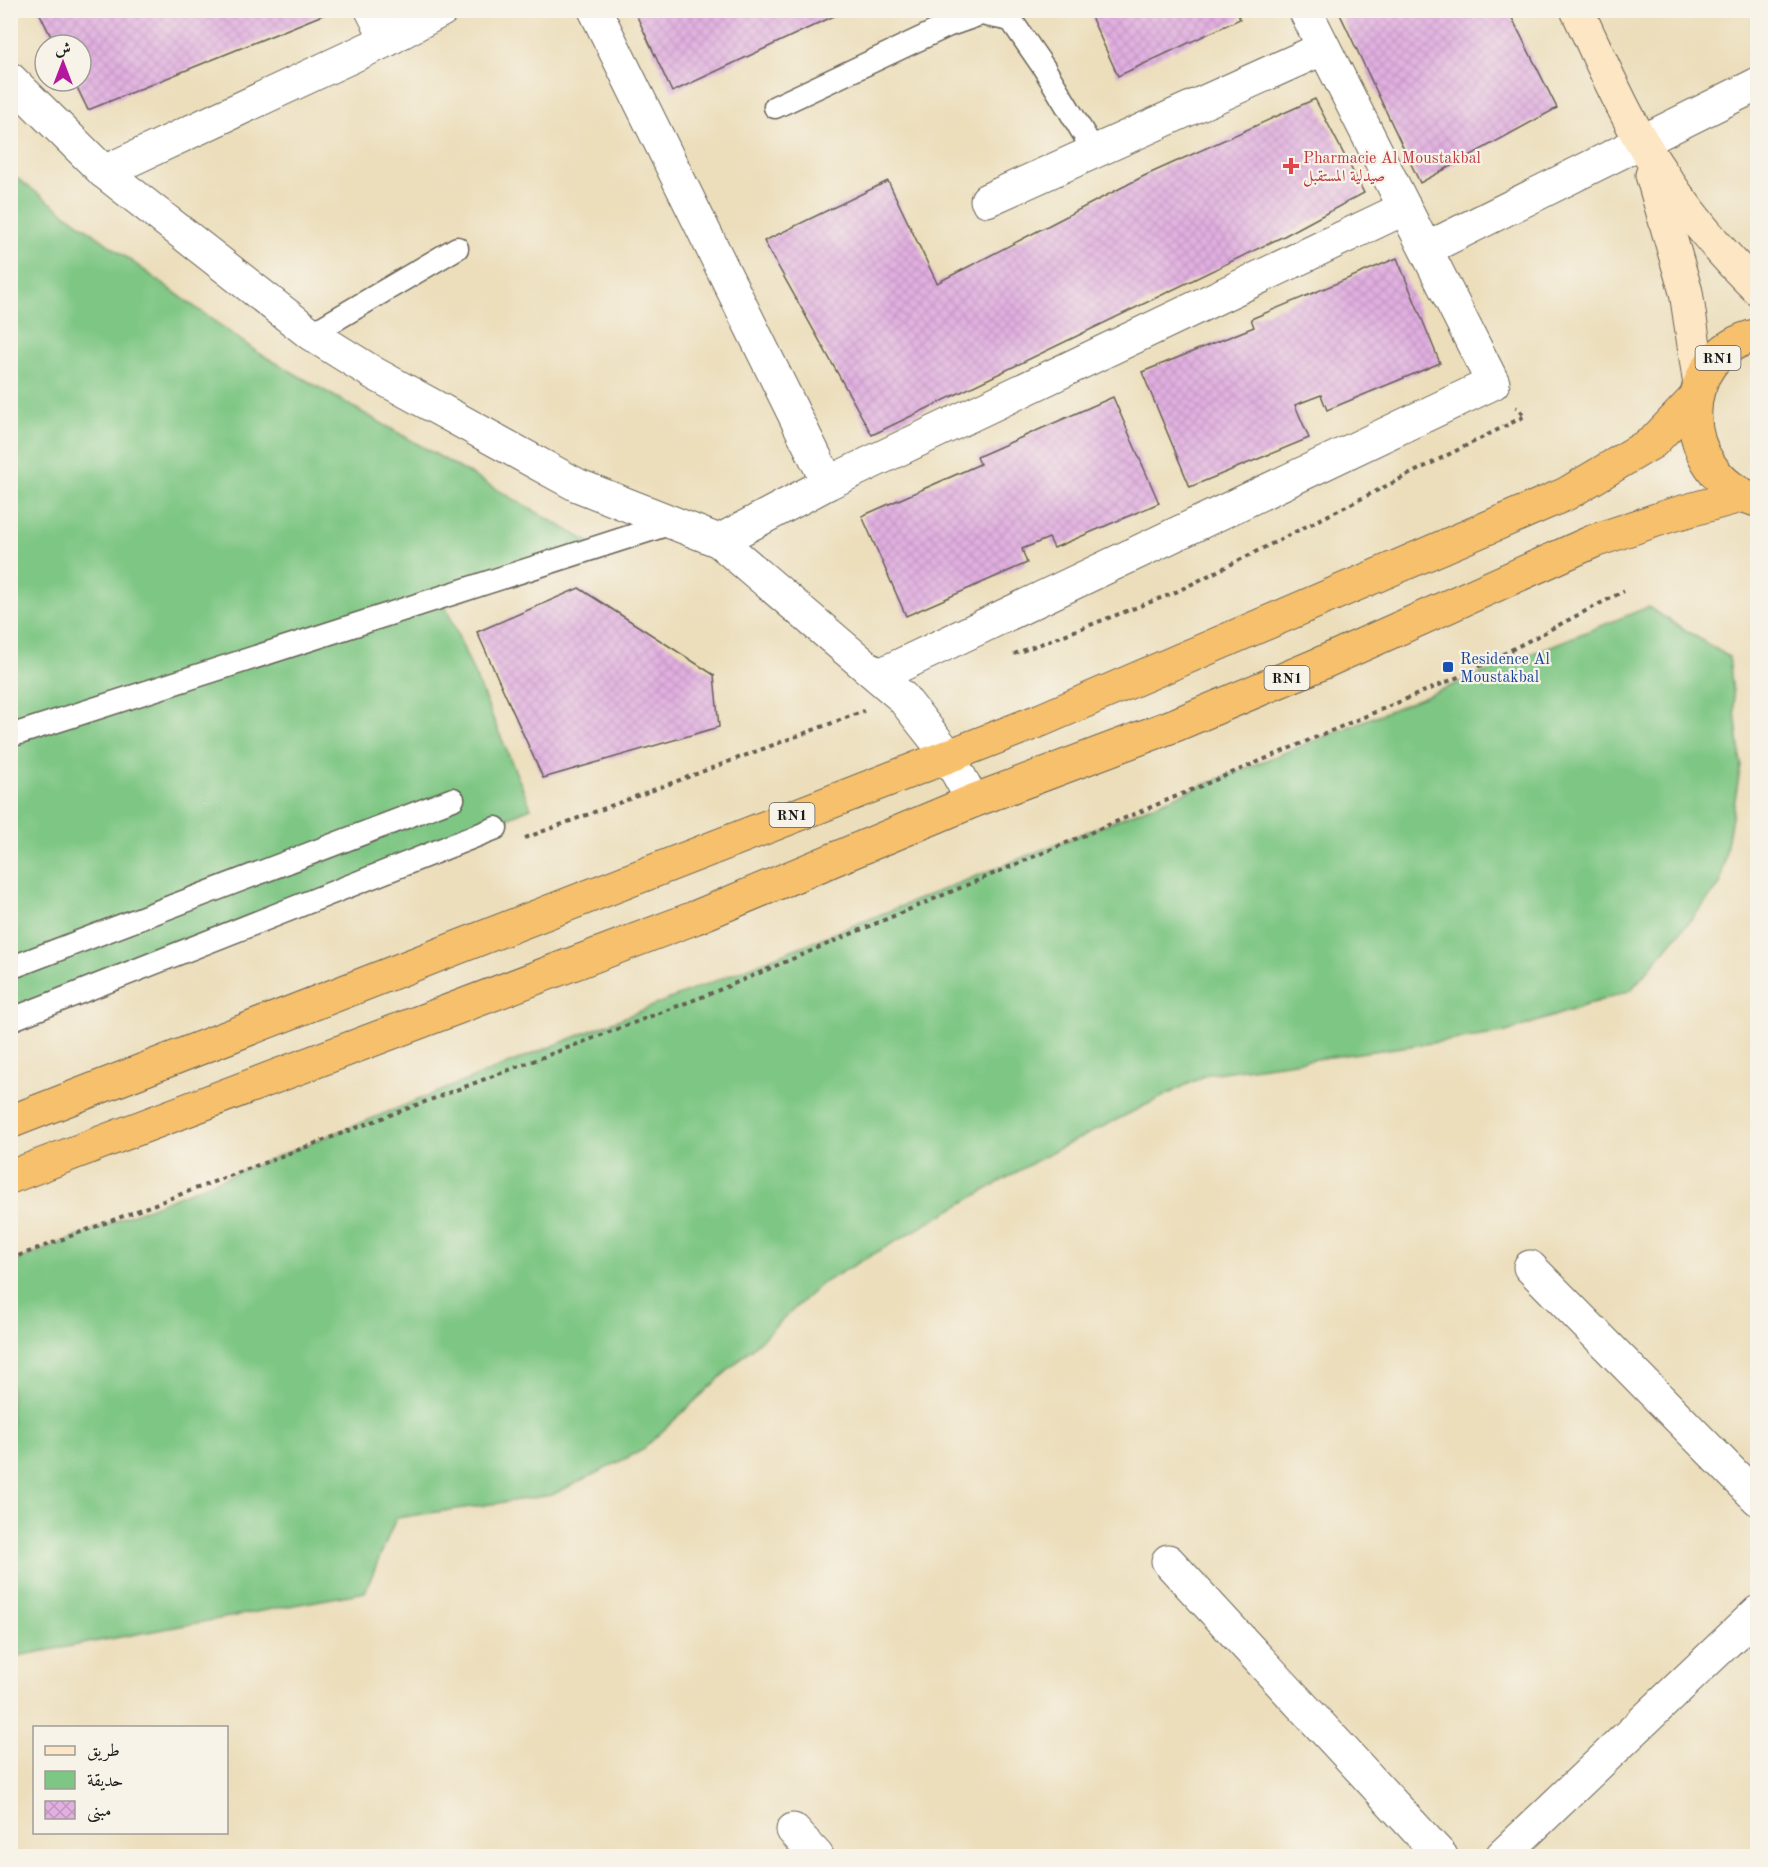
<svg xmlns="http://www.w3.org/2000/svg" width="1768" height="1867" font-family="'Old Standard TT',Amiri,serif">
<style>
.green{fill:#7dc683;stroke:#4c7150;stroke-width:1.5}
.building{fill:url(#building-cross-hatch)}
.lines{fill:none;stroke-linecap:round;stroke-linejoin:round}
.lane-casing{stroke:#656054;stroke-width:25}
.street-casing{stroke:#656054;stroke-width:35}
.secondary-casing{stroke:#656054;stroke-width:35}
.highway-casing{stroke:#656054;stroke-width:35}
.path{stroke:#656054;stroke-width:4;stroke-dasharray:4.5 4.5;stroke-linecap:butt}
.lane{stroke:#fff;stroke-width:22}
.street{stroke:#fff;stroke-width:33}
.secondary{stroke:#fce6c4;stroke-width:33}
.highway{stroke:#f7c06c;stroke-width:33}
.health-dot{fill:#e0444e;stroke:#f7f3e8;stroke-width:2}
.transit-dot{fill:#1a4fb4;stroke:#f7f3e8;stroke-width:2}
.labels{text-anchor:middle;stroke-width:4.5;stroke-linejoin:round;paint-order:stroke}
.shield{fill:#f7f3e8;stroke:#5e5c59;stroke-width:1.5}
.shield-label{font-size:15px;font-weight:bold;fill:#1c1c1c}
.health-label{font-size:16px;fill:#be3a42;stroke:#f7f3e8;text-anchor:start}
.transit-label{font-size:16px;fill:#164399;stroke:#f7f3e8;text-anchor:start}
</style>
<defs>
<pattern id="building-cross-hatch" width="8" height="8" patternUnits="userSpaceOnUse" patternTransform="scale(1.5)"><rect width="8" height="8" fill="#e1afe0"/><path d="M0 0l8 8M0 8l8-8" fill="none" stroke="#c096c0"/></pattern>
</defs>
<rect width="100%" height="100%" fill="#f7f3e8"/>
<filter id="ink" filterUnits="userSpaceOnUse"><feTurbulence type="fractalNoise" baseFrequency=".0167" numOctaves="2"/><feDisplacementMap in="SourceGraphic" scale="12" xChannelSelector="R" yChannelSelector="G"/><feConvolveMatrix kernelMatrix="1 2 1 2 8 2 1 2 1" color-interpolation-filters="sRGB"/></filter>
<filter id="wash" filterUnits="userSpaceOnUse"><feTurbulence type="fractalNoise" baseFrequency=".008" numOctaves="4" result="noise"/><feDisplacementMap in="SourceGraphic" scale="24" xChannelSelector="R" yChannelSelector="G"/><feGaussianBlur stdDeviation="1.35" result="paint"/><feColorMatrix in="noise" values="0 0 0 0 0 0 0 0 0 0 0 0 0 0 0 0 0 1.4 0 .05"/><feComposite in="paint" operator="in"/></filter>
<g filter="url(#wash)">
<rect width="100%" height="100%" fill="#ecdebb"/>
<g class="green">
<polygon points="11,174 257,352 608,553 445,605 531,808 11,1021"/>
<polygon points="1648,607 1729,657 1741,765 1720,885 1631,990 1503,1033 1208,1074 1050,1153 821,1284 641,1451 552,1495 396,1518 365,1592 11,1657 11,1263"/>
</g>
<g id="blocks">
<g class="building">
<polygon points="38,10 329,10 330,12 88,110 74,81 81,81 81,45 55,45"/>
<polygon points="634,10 847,10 672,92"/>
<polygon points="1088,10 1236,10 1240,19 1118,76"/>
<polygon points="1338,10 1508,10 1557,108 1420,183"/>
<polygon points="1315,99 1364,193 1284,236 872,435 764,241 888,181 937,283 1144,176"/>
<polygon points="1397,258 1440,363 1327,410 1321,395 1295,405 1309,438 1190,487 1142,372 1254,327 1251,319"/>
<polygon points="1113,397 1159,503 1054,548 1049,538 1022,549 1027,563 906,616 862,516 980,464 977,457"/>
<polygon points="579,588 714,675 719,727 543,778 477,632"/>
</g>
</g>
</g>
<g filter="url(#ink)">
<use href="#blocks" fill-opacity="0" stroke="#656054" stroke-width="1.5"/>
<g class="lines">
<defs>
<g id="lane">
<polyline points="775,107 947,26 981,14 1011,20 1044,68 1094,151"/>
<polyline points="311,334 457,248"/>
<polyline points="10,736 672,523"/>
<polyline points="10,968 453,799"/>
<polyline points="10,1020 496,828"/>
</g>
<g id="street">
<polyline points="372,10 387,40"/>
<polyline points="595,10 828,483"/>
<polyline points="10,79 104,172 311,334 375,374 577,485 719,541 902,697 947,754 973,801"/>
<polyline points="104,172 387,40 442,10"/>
<polyline points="987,200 1324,48"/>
<polyline points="1426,249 1758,84"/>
<polyline points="719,541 828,483 1405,208"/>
<polyline points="880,675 1493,383 1305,10"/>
<polyline points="1530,1267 1758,1499"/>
<polyline points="1168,1561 1441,1856"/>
<polyline points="793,1830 817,1856"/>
<polyline points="1502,1856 1758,1612"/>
</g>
<g id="secondary">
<path d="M1577 10C1598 54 1617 100 1642 142 1674 195 1713 246 1758 289"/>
<polyline points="1652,175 1686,292 1700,385"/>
</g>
<g id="highway">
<path d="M1756 500C1676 474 1672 354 1758 335"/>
<polyline points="10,1122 1041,720 1566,494 1653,442 1696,397"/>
<polyline points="10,1177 694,918 973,801 1175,725 1315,666 1594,541 1668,516 1744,495"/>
</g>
</defs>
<use href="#lane" class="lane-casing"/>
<use href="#street" class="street-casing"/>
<use href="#secondary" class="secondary-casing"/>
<use href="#highway" class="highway-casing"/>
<g class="path">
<polyline points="1014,654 1174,593 1525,416 1516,407"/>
<polyline points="525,838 864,711"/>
<polyline points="10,1259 707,995 1463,675 1624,591"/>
</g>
<use href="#lane" class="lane"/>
<use href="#street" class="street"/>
<use href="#secondary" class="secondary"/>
<use href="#highway" class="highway"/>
</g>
</g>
<path class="health-dot" d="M1288 157h6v6h6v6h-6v6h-6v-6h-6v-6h6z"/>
<rect class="transit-dot" x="1442" y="661" width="12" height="12" rx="3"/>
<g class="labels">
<g class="shield">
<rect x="1695.5" y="346" width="45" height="24" rx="4.5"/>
<rect x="1264.5" y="666" width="45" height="24" rx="4.5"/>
<rect x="769.5" y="803" width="45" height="24" rx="4.5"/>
</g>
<g class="shield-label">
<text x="1718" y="363">RN1</text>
<text x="1287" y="683">RN1</text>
<text x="792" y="820">RN1</text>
</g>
<g class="health-label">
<text x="1303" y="163">Pharmacie Al Moustakbal<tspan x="1303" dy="18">صيدلية المستقبل</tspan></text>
</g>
<g class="transit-label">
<text x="1460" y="664">Residence Al<tspan x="1460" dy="18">Moustakbal</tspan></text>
</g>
</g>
<rect width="1768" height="1867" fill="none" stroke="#f7f3e8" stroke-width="36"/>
<rect x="33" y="1726" width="195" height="108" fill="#f7f3e8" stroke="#9f9d96" stroke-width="1.5"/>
<rect x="45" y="1746" width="30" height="9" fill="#fce6c4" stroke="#9f9d96" stroke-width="1.5"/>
<text x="87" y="1756" font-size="18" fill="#1c1c1c">طريق</text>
<rect x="45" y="1771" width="30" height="18" fill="#7dc683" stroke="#9f9d96" stroke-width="1.5"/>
<text x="87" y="1786" font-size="18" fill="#1c1c1c">حديقة</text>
<rect x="45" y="1801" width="30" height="18" fill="url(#building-cross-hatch)" stroke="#9f9d96" stroke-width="1.5"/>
<text x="87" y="1816" font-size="18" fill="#1c1c1c">مبنى</text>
<g transform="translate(63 63)"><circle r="28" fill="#f7f3e8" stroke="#9f9d96" stroke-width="1.5"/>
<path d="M0-4.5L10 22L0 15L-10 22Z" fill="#b5179e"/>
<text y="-9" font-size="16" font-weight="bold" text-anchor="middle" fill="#1c1c1c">ش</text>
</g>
</svg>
